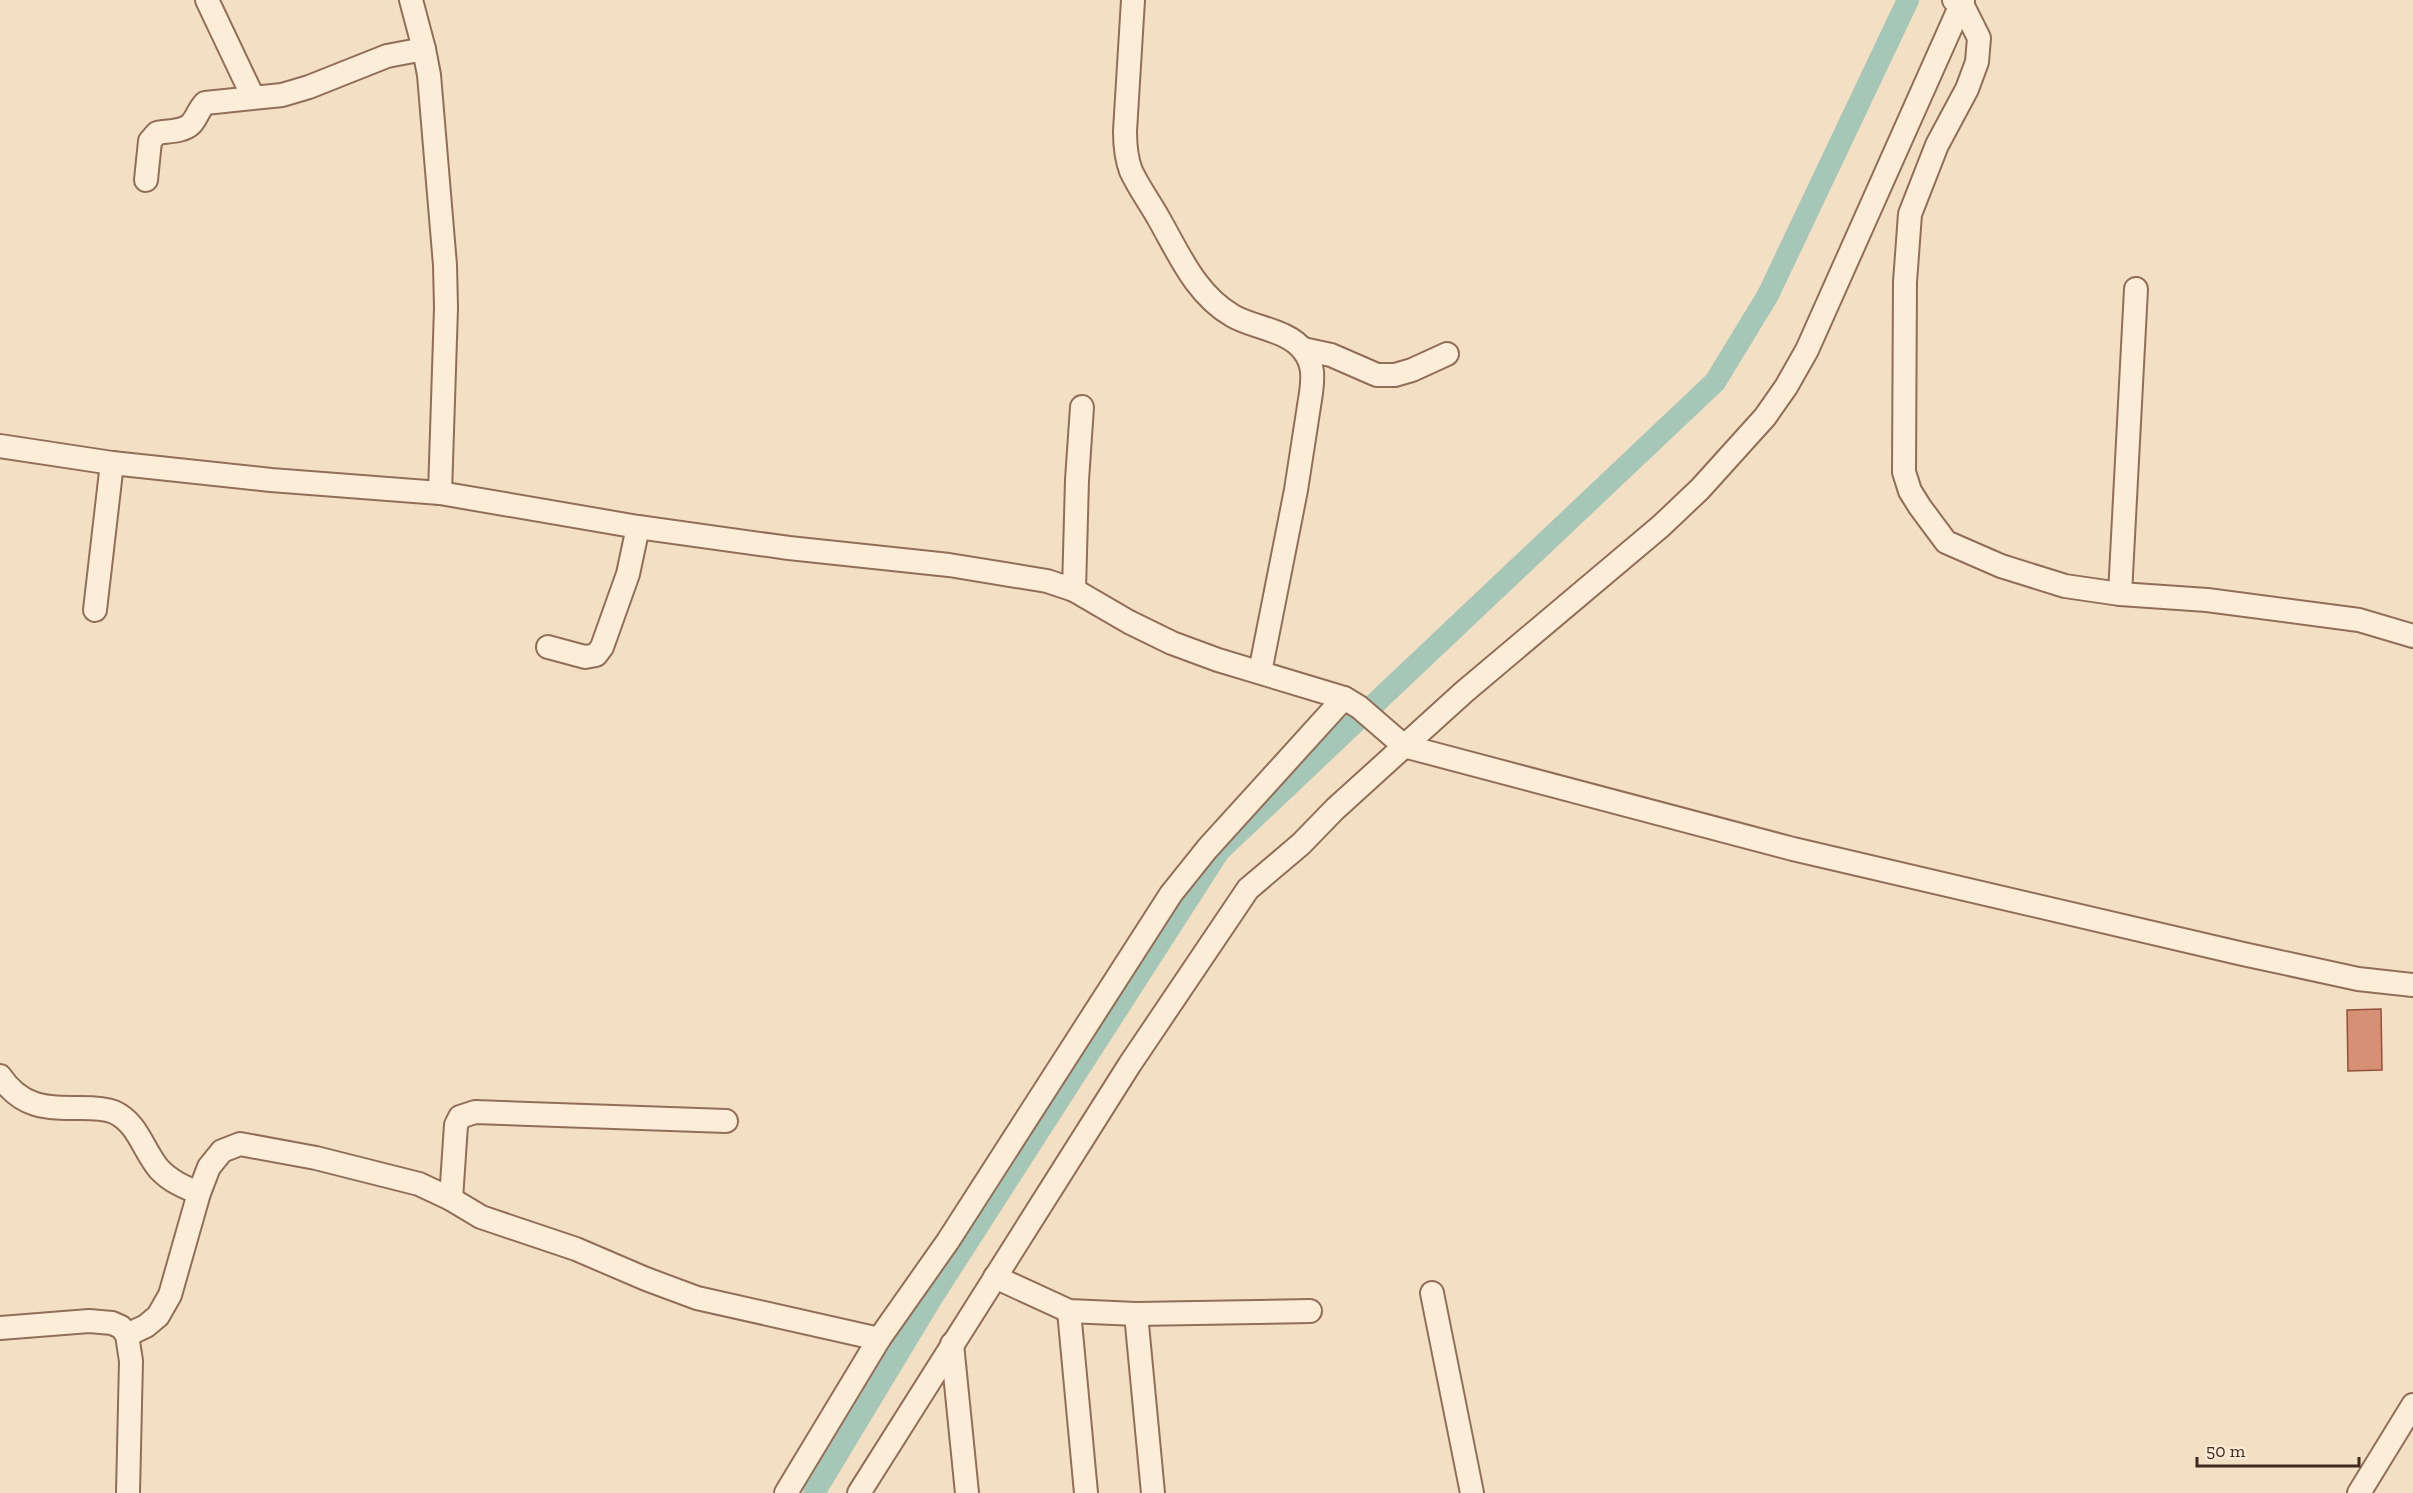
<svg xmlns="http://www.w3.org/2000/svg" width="2413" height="1493" font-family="'Zilla Slab',serif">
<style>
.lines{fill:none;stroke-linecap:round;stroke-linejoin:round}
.canal{stroke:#a6c6b8;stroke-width:22}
.building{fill:#d69076;stroke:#93513b;stroke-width:1.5}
.minor-casing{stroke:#916e58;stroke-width:26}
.minor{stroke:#fcedd9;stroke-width:22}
</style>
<rect width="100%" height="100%" fill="#f3dfc4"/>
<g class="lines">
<polyline class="canal" points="814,1493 931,1299 1219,851 1715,382 1768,295 1908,0"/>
</g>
<polygon class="building" points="2381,1009 2382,1070 2348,1071 2347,1010"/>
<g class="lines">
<defs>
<g id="minor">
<polyline points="207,0 253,97"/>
<polyline points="411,0 424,49 429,75 445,265 446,308 440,493"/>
<path d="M1133 0 1125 131C1125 145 1126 158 1131 171 1139 188 1150 203 1159 219 1179 254 1196 295 1233 316 1254 328 1288 330 1303 350 1314 363 1313 378 1311 393L1296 490 1260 672"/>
<polyline points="1954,0 1962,4 1979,38 1977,62 1967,89 1937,145 1910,214 1905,282 1904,472 1910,491 1920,507 1946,542 2001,566 2065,586 2120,594 2207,600 2359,620 2413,636"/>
<path d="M146 180 150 141 157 133C167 131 183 132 191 124 196 119 199 109 205 103L282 95 309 87 387 56 424 49"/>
<polyline points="1303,349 1331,355 1377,375 1395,375 1412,370 1447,354"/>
<polyline points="0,446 112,463 271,480 440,493 638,527 789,548 949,565 1047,581 1074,590 1129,622 1172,643 1218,660 1344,698 1359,707 1404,746 1793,849 2243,954 2358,979 2413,985"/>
<polyline points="1074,590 1077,480 1082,407"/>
<polyline points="2120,594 2136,289"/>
<polyline points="95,610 112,463"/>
<polyline points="548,647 585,657 596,655 602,647 628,574 638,527"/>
<path d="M0 1076C22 1108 45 1108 81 1108 91 1108 104 1108 114 1112 138 1123 143 1150 159 1169 170 1181 184 1187 199 1193"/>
<polyline points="451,1199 456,1125 460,1117 475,1112 726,1121"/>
<polyline points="995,1277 1069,1311 1136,1314 1310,1311"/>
<polyline points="1432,1293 1472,1493"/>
<polyline points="1069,1311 1086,1493"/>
<polyline points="1136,1314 1153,1493"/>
<polyline points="0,1328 89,1321 112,1323 121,1327 127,1335 131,1361 128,1493"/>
<polyline points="127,1335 146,1326 158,1316 170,1295 199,1193 209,1167 222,1151 240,1144 316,1158 419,1184 451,1199 481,1217 576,1249 646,1279 697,1298 879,1339"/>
<polyline points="952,1344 967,1493"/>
<polyline points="786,1493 879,1339 948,1241 1171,894 1207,849 1344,698"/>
<polyline points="859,1493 1130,1064 1248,889 1301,844 1335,809 1464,692 1661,526 1700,489 1765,417 1786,387 1807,350 1963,0"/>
<polyline points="2359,1493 2413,1405"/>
</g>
</defs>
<use href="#minor" class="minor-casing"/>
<use href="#minor" class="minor"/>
</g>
<path d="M2197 1457v9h162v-9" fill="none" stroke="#3f291d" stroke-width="3"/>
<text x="2206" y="1457" font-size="18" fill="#3f291d" stroke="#f9ead5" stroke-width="4.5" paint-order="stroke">50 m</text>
</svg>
